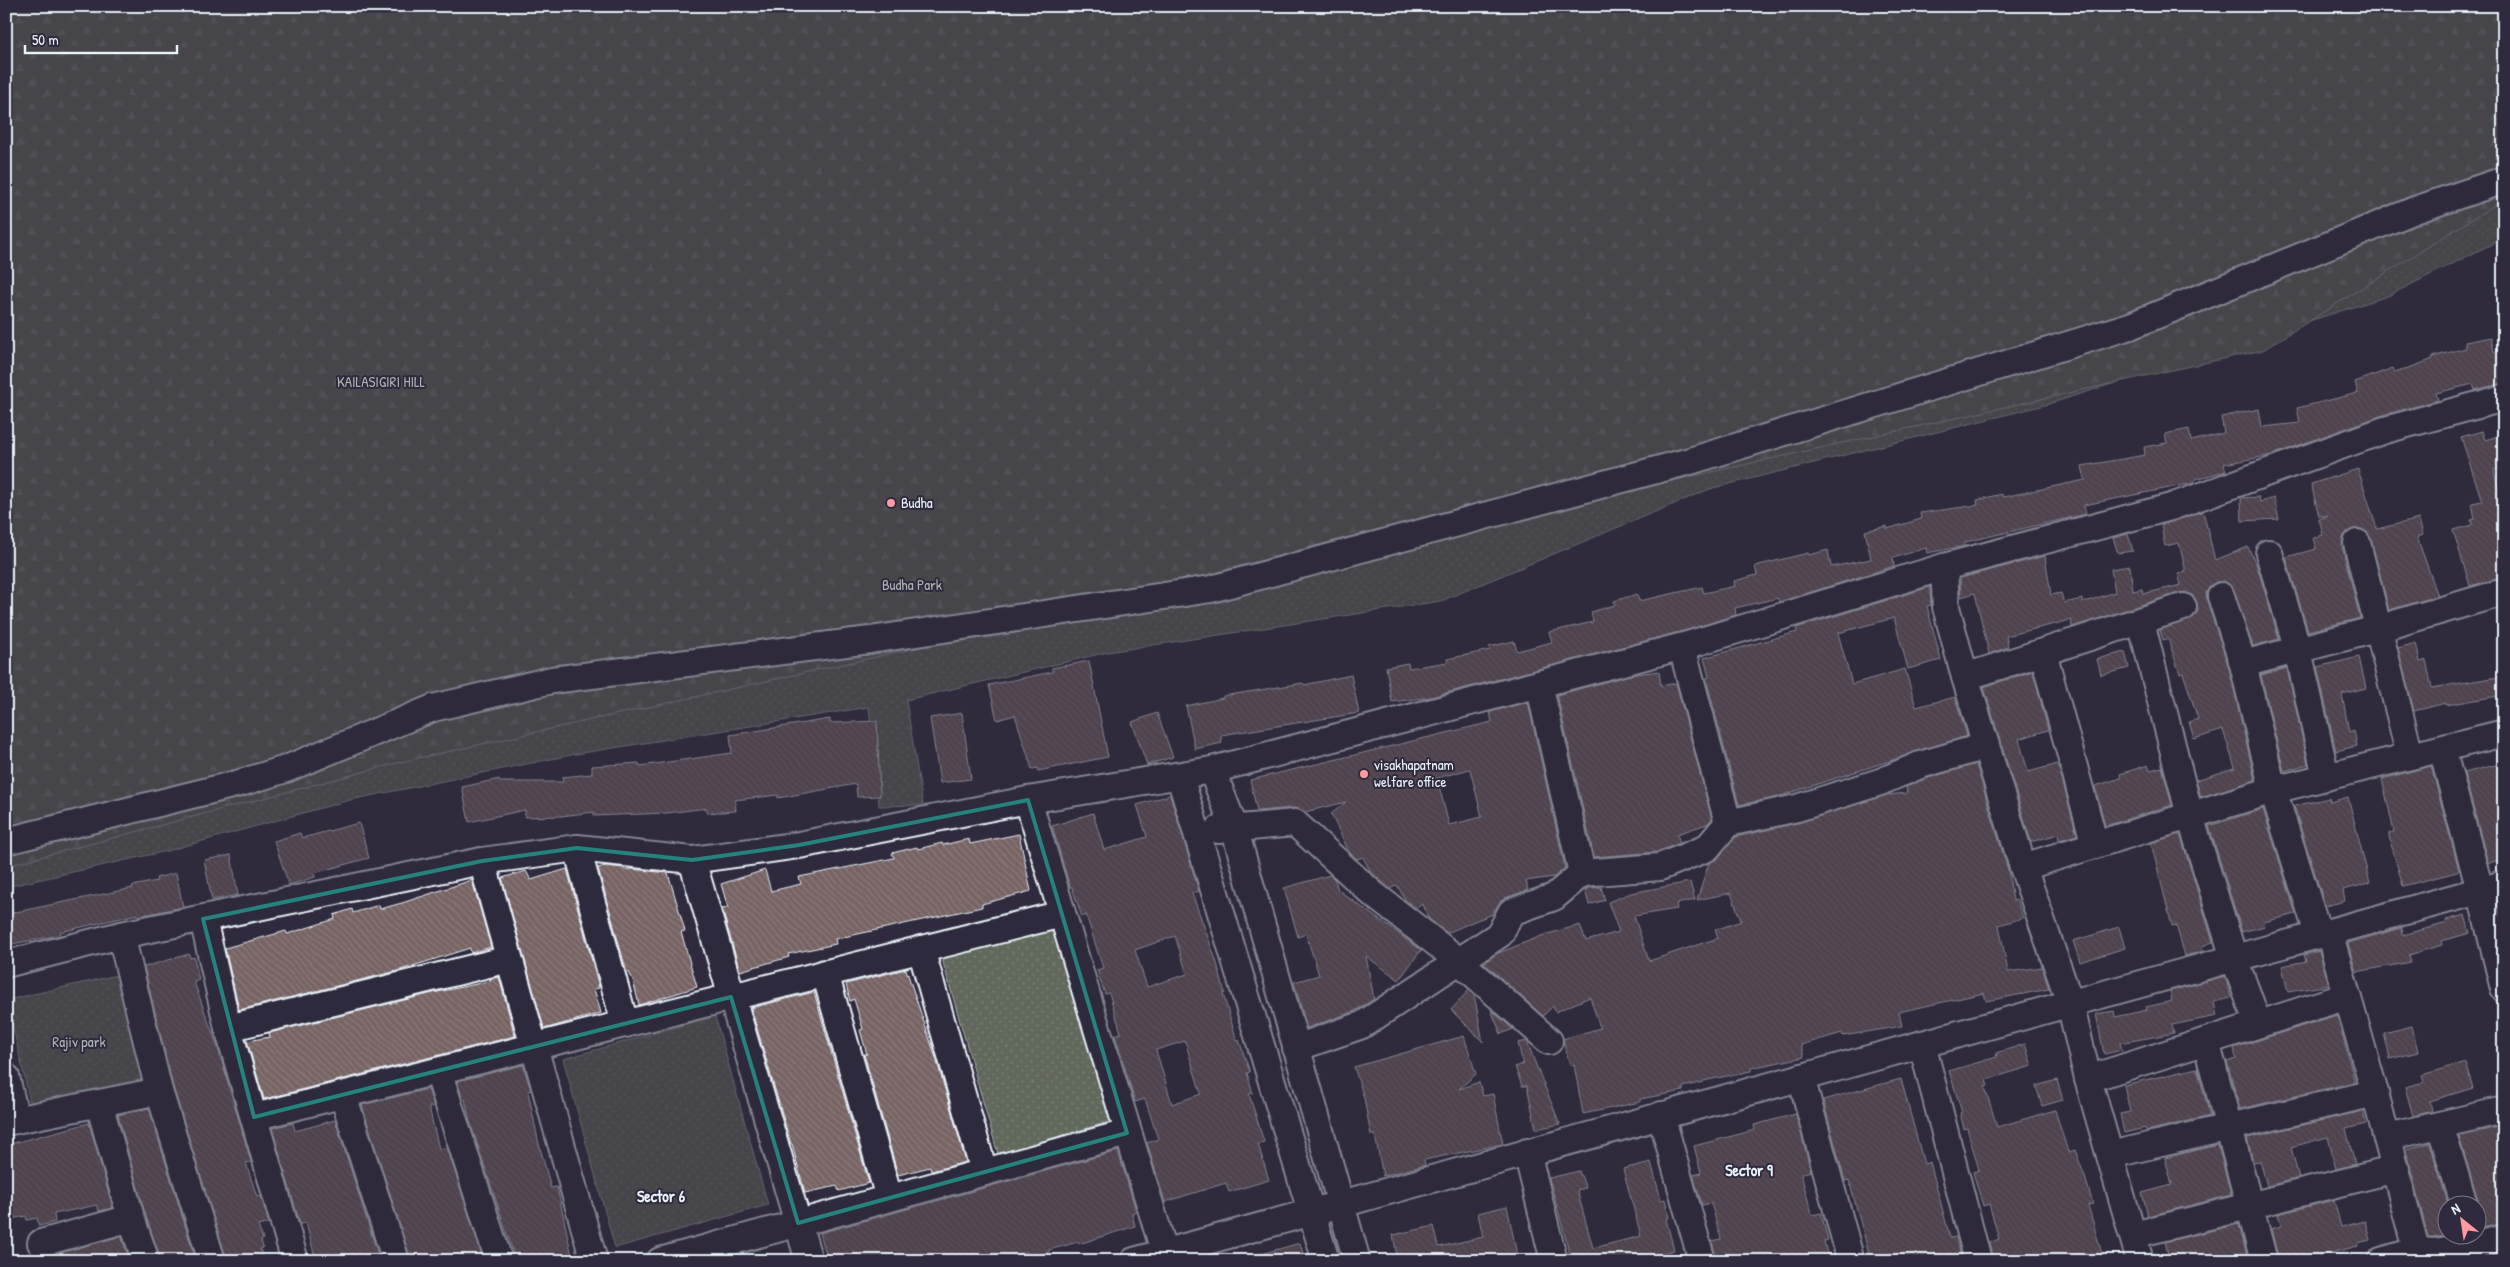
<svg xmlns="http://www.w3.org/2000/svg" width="2510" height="1267" font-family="'Patrick Hand',sans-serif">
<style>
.grass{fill:url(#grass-dots);stroke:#a5adaa}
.forest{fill:url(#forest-firs);stroke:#a5adaa}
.building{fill:url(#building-back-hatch);stroke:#e8f1f8;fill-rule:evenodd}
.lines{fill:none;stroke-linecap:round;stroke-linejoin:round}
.minor-casing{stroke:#e8f1f8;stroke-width:30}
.minor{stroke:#2f2a3d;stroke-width:26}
.marked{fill:none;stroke:#25827c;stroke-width:4;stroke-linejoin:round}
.poi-dot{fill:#ff9aa2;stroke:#2f2a3d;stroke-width:2}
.labels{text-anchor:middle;stroke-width:4;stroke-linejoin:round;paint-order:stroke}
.park-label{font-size:15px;fill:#acb4b2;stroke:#2f2a3d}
.poi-label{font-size:15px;fill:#e8f1f8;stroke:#2f2a3d;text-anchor:start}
.neighbourhood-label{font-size:16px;font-weight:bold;fill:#e8f1f8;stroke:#2f2a3d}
</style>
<defs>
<pattern id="grass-dots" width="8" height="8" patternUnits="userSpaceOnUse" patternTransform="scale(1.25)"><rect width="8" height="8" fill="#62695c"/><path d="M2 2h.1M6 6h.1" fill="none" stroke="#787f74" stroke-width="1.8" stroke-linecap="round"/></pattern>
<pattern id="forest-firs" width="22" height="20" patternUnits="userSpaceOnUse" patternTransform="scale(1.25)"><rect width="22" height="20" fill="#62695c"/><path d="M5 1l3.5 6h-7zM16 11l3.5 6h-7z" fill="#787f74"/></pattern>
<pattern id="building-back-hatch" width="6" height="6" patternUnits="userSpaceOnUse" patternTransform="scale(1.25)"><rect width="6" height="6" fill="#776364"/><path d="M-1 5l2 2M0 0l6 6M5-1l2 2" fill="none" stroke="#8a7a7b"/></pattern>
</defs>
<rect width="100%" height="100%" fill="#2f2a3d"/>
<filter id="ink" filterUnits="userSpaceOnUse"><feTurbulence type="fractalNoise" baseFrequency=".02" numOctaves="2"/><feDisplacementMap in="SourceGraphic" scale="10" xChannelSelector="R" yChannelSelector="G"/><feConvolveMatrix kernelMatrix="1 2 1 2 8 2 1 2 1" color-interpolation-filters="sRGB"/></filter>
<g filter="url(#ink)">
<g class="grass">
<polygon points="2504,163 2504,238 2388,296 2049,404 1710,489 1441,601 1108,652 906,700 923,805 879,806 869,707 576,754 350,800 167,851 6,887 6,814"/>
<polygon points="1054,919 1112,1121 998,1154 940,952"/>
<polygon points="126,973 151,1084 32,1111 7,1000"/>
<polygon points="715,1016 768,1205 615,1248 563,1059"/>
</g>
<polygon class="forest" points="6,6 2504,6 2504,199 2263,350 401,762 6,866"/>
<g class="building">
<polygon points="2491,337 2494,352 2504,349 2504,383 2475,390 2473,384 2436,393 2438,400 2380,416 2272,455 2224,464 2226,471 2196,479 2194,483 2084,505 2086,514 1965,542 1965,546 1927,553 1926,548 1893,558 1894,566 1779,602 1778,598 1735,608 1736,615 1687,630 1431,697 1392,702 1386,667 1408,663 1409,668 1448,662 1447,659 1490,650 1489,647 1514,641 1517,651 1552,642 1549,632 1593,622 1591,612 1615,605 1614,601 1637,594 1639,601 1702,587 1704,593 1735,586 1734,581 1757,575 1755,566 1808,553 1809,555 1828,550 1831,567 1871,559 1865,531 1887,526 1887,529 1921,519 1920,513 1978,505 1977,500 2002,494 2003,497 2085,480 2082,466 2145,455 2144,447 2167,443 2165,434 2189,429 2191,441 2224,433 2221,417 2259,409 2262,427 2300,423 2297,408 2358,393 2355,382 2393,368 2395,373 2433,359 2432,357 2466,348 2465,342"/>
<polygon points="2482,431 2485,440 2504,434 2504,467 2494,470 2504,518 2504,577 2470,586 2453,530 2472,525 2471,520 2475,519 2472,503 2482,501 2461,437"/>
<polygon points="2358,469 2377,529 2419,519 2423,535 2417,537 2438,596 2389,610 2371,539 2367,532 2362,529 2353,529 2346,533 2343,538 2342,546 2360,618 2308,631 2286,557 2316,549 2313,538 2323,535 2319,519 2328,516 2319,516 2311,484"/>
<polygon points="2259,497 2260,502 2274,498 2279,519 2242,521 2241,498"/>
<polygon points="2203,511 2215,560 2248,547 2257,566 2279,639 2253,646 2231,585 2224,581 2216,582 2210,586 2206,593 2207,601 2229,668 2255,780 2201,797 2196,780 2235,768 2223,730 2194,739 2189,722 2198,719 2183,673 2180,674 2168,639 2163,640 2160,630 2194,617 2198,611 2197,603 2193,596 2186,592 2178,593 2072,627 2071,620 2006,636 2008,647 1989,654 1975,593 1961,597 1960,578 2045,556 2051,595 2061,593 2064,603 2082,599 2082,603 2115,592 2111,569 2130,566 2133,591 2142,589 2143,594 2181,585 2178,574 2186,572 2179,543 2165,546 2161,525"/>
<polygon points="2128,534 2133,551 2118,553 2113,538"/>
<polygon points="1930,587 1931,605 1927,606 1941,660 1908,669 1894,618 1838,633 1852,684 1905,669 1916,707 1955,697 1967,736 1774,798 1739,805 1706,678 1709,677 1704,658 1797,632 1796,628"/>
<polygon points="2416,643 2420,662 2426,660 2432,688 2504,676 2504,695 2446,705 2446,703 2414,711 2398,648"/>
<polygon points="2125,652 2129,668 2101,675 2097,659"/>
<polygon points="2359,657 2366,688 2342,694 2349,732 2354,730 2357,746 2336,751 2317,667"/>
<polygon points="1089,661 1108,757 1038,771 1038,768 1032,769 1015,715 997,720 989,685 1052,672 1052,668"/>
<polygon points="2287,668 2308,764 2284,771 2261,675"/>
<polygon points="1659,671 1661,686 1676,683 1712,819 1707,824 1677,834 1680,843 1657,852 1594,857 1557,695 1630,675"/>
<polygon points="2033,671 2048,730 2019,739 2028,772 2058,764 2077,835 2059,840 2058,834 2031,842 1984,687"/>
<polygon points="1351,675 1359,713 1221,735 1222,743 1195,749 1186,706 1223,698 1223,696 1303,683 1304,685"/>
<path d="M1528 702 1565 868 1554 877 1526 881 1528 890 1505 898 1494 910 1493 914 1477 920 1447 933 1428 918 1423 904 1416 908 1406 901 1397 885 1390 889 1383 883 1370 871 1363 857 1357 859 1349 852 1331 814 1346 802 1305 812 1294 808 1257 811 1250 780 1492 722 1490 712ZM1470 769 1482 817 1449 825 1437 778Z"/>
<polygon points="962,713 971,779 940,783 930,718"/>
<polygon points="1157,713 1173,757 1147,765 1132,722"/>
<polygon points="830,719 830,723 877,721 880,796 857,797 856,784 778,798 778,795 735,800 736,811 707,813 707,808 667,813 594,816 594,812 561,816 525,817 525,810 469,822 462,787 499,779 500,782 563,782 562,777 592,774 592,766 639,763 640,766 732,753 730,735"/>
<polygon points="2504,763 2504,859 2488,863 2464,773"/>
<polygon points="1976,764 2008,870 2013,901 2017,900 2023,918 1999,925 2008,972 2042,967 2049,989 1986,1001 1984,993 1899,1012 1902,1026 1843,1036 1842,1033 1801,1045 1804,1057 1751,1068 1751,1071 1703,1081 1703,1082 1683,1087 1683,1091 1640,1099 1640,1102 1583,1114 1574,1065 1570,1066 1563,1039 1600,1028 1590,997 1555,1012 1553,1006 1543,1016 1484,963 1496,954 1544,935 1580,925 1586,941 1619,932 1608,902 1631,893 1690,882 1695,900 1676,904 1677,909 1634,916 1649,961 1718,938 1715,930 1741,921 1731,893 1697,900 1709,863 1718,858 1736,837 1801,822 1887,795 1907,793 1906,787 1925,779"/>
<polygon points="2148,765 2150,770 2162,767 2172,805 2105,826 2095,786 2121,778 2120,774"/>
<polygon points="2431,766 2459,870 2457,872 2403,886 2389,837 2389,833 2394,832 2382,779"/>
<path d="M1170 795 1199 891 1192 893 1216 960 1225 993 1223 994 1237 1041 1239 1040 1250 1072 1247 1073 1253 1093 1249 1094 1264 1142 1258 1144 1269 1180 1229 1192 1226 1183 1165 1202 1147 1143 1158 1139 1145 1099 1135 1102 1115 1035 1121 1033 1109 993 1105 994 1097 970 1103 968 1086 915 1082 917 1072 887H1070L1052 826 1093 813 1104 850 1147 837 1137 805ZM1175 936 1187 974 1147 987 1135 950ZM1185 1041 1201 1094 1172 1104 1156 1050Z"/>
<polygon points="2348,797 2370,883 2343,890 2345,901 2325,906 2294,806 2329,798 2330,802"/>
<polygon points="2263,809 2296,914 2264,922 2265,926 2242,932 2209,826"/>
<polygon points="359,823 369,858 314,873 315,877 289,885 274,841 300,833 302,838"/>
<polygon points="1019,834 1031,891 982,904 982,907 835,939 836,944 788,954 789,957 740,971 722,909 728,908 721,884 765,870 771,891 801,884 799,877 894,858 892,853 917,847 918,849 942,843 943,845 969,839 970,844"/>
<polygon points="2180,834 2213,942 2202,946 2203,951 2185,956 2176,925 2172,926 2151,843"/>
<polygon points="231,855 238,895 212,900 204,860"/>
<polygon points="606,866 624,868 625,870 631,869 668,873 681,917 685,931 681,932 697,987 639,1005 633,980 629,972 627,973 598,868"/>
<polygon points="567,869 598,983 599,988 594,989 601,1013 544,1029 502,878 526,871 531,880"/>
<polygon points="176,873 183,907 138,916 138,914 60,932 61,935 6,945 6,914 133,888 132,886 157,881 156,878"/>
<polygon points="1330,875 1335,880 1338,890 1421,950 1399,980 1366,956 1374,999 1355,1011 1307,1028 1294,982 1319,975 1306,934 1298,937 1284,888"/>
<polygon points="472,880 491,947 471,953 470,948 397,971 239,1010 225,948 286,931 287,934 335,919 334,915 352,909 353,913 379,905 380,909 402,903"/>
<polygon points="1601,887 1605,900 1589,905 1585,890 1588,888"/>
<polygon points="2465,915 2470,933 2441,941 2442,945 2409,955 2411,962 2356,972 2348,943 2402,928 2403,935 2447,923 2446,920"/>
<polygon points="2119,927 2125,948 2080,962 2073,941"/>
<polygon points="2319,951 2329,985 2288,992 2282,966 2306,961 2304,955"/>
<polygon points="189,954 190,958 194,957 199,980 194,982 218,1048 251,1162 246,1163 257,1197 261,1196 269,1223 258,1226 263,1239 261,1240 263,1248 260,1249 264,1261 227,1261 173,1087 144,967"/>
<polygon points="906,969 936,1058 966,1162 931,1171 930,1167 898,1175 864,1054 867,1054 860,1030 863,1029 854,999 850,1001 846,984"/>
<polygon points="2225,976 2231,998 2214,1002 2217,1016 2172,1025 2174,1033 2120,1043 2122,1050 2104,1054 2096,1014 2114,1011 2115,1017 2147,1010 2146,1007 2172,1001 2170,991"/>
<polygon points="499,977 515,1036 264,1099 247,1041 270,1037 269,1033 433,993 491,981 490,979"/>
<polygon points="1469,990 1474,994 1483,1042 1451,1010"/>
<polygon points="814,992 869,1183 839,1191 837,1186 805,1193 792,1144 791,1144 751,1008"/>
<polygon points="1491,1010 1513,1029 1501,1034"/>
<polygon points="2337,1015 2355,1082 2240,1109 2227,1062 2236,1059 2234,1048"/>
<polygon points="2412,1026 2418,1052 2390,1059 2384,1033"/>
<polygon points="1464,1036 1476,1074 1459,1089 1479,1082 1483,1096 1493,1094 1503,1144 1424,1160 1425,1165 1383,1176 1375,1135 1371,1135 1364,1098 1354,1067"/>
<polygon points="1527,1041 1534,1060 1560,1124 1536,1129 1527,1086 1522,1086 1515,1067 1523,1064 1518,1043"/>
<polygon points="2025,1044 2032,1066 1986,1080 1988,1086 1985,1087 1997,1127 2055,1110 2068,1152 2075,1150 2085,1177 2093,1204 2088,1205 2104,1261 1993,1261 1989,1243 1999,1239 1989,1204 1983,1206 1973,1172 1979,1170 1967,1128 1964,1129 1960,1113 1962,1112 1949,1071 1997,1057 1996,1053"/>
<polygon points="2465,1062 2473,1088 2430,1101 2432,1111 2413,1116 2405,1087 2424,1082 2422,1075"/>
<polygon points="523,1065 531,1090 528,1091 538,1140 551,1188 557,1187 573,1261 516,1261 470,1122 465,1099 463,1100 457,1081"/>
<polygon points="2197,1068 2210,1116 2146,1131 2145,1128 2124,1133 2120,1114 2130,1112 2124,1085"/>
<polygon points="1901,1079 1924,1164 1930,1162 1950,1238 1956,1237 1962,1261 1871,1261 1849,1180 1845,1181 1823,1100"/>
<polygon points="2057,1080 2063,1100 2042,1106 2036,1086"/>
<polygon points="428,1089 434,1106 429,1107 439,1149 447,1147 483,1259 473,1261 411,1261 362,1105"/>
<polygon points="149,1108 196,1261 161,1261 145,1214 118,1115"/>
<polygon points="2363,1111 2366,1124 2346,1129 2355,1164 2336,1169 2328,1137 2291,1147 2299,1178 2267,1186 2260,1161 2253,1162 2247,1138"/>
<polygon points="1796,1114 1811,1171 1801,1174 1812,1215 1821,1213 1828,1240 1824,1241 1829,1261 1717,1261 1712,1241 1721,1239 1711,1203 1702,1205 1693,1175 1701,1173 1694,1146 1755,1130 1754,1125"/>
<polygon points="335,1120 380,1261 316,1261 306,1223 300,1224 272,1128 293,1123 295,1131"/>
<polygon points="89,1123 113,1208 99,1211 97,1205 54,1214 55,1222 39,1226 37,1218 27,1220 26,1216 6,1220 6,1145"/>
<polygon points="2504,1125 2504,1223 2478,1229 2478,1200 2459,1137"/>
<polygon points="2430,1143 2448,1204 2449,1234 2434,1237 2428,1237 2406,1150"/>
<polygon points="2218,1145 2231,1195 2148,1216 2142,1193 2172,1185 2165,1158"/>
<polygon points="1118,1151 1136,1211 1132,1213 1135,1226 1079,1244 1078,1242 1049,1250 1049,1252 1028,1258 1027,1252 996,1261 828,1261 820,1233"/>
<polygon points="1651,1162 1661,1200 1665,1199 1669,1218 1666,1219 1674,1250 1634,1261 1569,1261 1570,1254 1549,1178 1579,1171 1586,1188 1577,1190 1593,1248 1641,1236 1623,1169"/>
<polygon points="2334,1200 2341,1227 2365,1221 2370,1240 2358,1243 2358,1246 2299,1261 2279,1261 2271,1229 2281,1226 2278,1214"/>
<polygon points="1507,1206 1517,1255 1492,1261 1398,1261 1393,1235 1434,1226 1439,1247 1483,1237 1478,1213"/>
<polygon points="2239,1224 2248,1261 2170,1261 2165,1242"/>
<polygon points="121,1236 130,1261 28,1261 27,1254 45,1257"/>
<polygon points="1300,1243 1305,1261 1255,1261 1254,1256"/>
<polygon points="2504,1254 2504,1261 2474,1261 2481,1260"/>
</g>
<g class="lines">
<defs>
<g id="minor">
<polyline points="2357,543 2410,756"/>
<polyline points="2269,553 2298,650 2326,777"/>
<polyline points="1944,567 1946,607 1965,677 2023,867 2070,1003 2088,1079 2140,1261"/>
<polyline points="2221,596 2243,664 2273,790 2318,934"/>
<polyline points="2141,622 2190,816 2234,958 2258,1024"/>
<polyline points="1682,647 1728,823 1797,808 1880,782 1920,765 1986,746"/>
<polyline points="2043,652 2095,845"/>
<polyline points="2243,664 2377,629 2504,592"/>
<polyline points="1965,677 2183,607"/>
<polyline points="1539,684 1582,873 1660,867 1707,848 1728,823"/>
<polyline points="2442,749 2480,890 2504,989"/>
<polyline points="1212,770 1234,827 1357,1261"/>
<polyline points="1180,777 1326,1261"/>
<polyline points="1028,800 1167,1261"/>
<polyline points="1218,830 1295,823 1373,894 1458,960 1549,1041"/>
<polyline points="6,841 240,783 286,769 433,708 552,680 870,640 1211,589 1690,461 2130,326 2415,210 2504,180"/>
<polyline points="577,848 625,1024"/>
<polyline points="692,860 809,1261"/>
<polyline points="482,861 594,1261"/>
<polyline points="2023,867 2273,790 2504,733"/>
<polyline points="203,919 228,1028 295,1261"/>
<polyline points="2329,932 2375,1093"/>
<polyline points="121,935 159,1091 212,1261"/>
<polyline points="921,949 984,1172"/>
<polyline points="6,964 121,935 482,861 577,848 692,860 799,845 1028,800 1212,770 1691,644 1944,567 2171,507 2385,430 2504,398"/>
<polyline points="825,973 889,1198"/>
<polyline points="228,1028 509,959"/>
<polyline points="2206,1041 2264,1261"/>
<polyline points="1922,1044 1978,1261"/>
<polyline points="1296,1048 1362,1025 1500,934 1511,912 1554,897 1582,873"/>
<polyline points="438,1071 499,1261"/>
<polyline points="6,1077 16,1120"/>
<polyline points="1801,1077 1851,1261"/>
<polyline points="2088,1079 2347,996"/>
<polyline points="343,1095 396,1261"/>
<polyline points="99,1103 131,1218"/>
<polyline points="1661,1115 1702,1261"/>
<polyline points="254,1117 1062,914"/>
<polyline points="6,1122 159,1091"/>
<polyline points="2440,1125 2464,1204"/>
<polyline points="2387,1137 2504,1110"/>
<polyline points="1527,1152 1554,1261"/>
<polyline points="2110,1155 2375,1093 2419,1261"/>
<polyline points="2133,1235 2396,1169"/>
<polyline points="41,1243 131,1218 146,1261"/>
<polyline points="660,1261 1127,1133"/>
<polyline points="1134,1261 2504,884"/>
<polyline points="2381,1261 2416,1251 2435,1252 2477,1245 2504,1238"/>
</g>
</defs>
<use href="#minor" class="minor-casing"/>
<use href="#minor" class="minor"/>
</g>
</g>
<path d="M0 0H2510V1267H0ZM1028 800 1127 1133 798 1223 731 997 254 1117 203 919 482 861 577 848 692 860 799 845Z" fill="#2f2a3d" fill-opacity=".55" fill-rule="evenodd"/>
<path class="marked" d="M1028 800 1127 1133 798 1223 731 997 254 1117 203 919 482 861 577 848 692 860 799 845Z"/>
<g class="poi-dot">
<circle cx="891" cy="503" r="5"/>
<circle cx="1364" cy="774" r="5"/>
</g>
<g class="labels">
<g class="park-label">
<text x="381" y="387">KAILASIGIRI HILL</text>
<text x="912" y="590">Budha Park</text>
<text x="79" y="1047">Rajiv park</text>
</g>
<g class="poi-label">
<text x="901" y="508">Budha</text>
<text x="1374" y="770">visakhapatnam<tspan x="1374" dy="17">welfare office</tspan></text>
</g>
<g class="neighbourhood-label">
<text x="1749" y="1176">Sector 9</text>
<text x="661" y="1202">Sector 6</text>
</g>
</g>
<rect width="2510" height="1267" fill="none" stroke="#2f2a3d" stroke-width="25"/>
<rect x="12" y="12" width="2485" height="1242" fill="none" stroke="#e8f1f8" stroke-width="2" filter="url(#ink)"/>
<g transform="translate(2462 1220) rotate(330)"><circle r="24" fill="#2f2a3d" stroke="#797a88"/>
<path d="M0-4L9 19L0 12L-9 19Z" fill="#ff9aa2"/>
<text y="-8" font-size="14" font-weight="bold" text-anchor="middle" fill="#e8f1f8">N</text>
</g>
<path d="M25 45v8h152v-8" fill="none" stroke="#e8f1f8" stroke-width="2.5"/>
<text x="32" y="45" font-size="15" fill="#e8f1f8" stroke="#2f2a3d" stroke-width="4" paint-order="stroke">50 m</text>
</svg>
